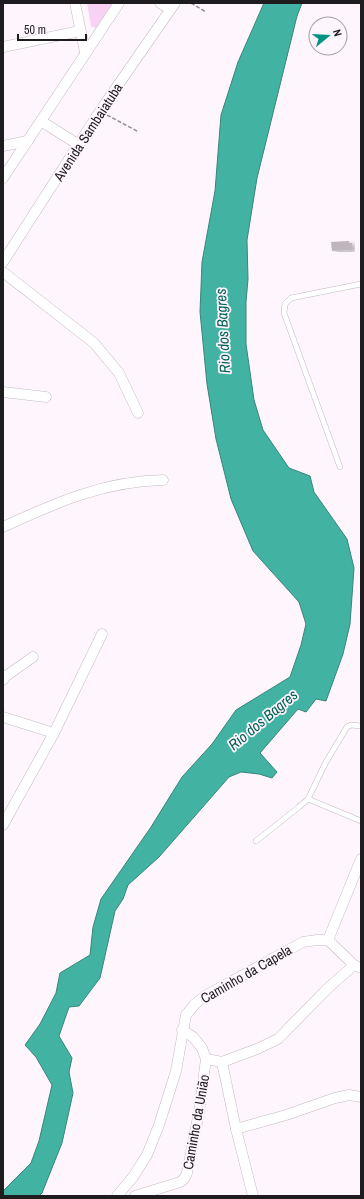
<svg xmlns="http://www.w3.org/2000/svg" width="364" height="1199" font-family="'Archivo Narrow',sans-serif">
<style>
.green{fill:#f9d1f3}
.water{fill:#42b3a2;stroke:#38867b}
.building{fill:#bfb6bd;filter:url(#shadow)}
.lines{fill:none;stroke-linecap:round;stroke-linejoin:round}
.service-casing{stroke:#c4bac2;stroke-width:6}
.minor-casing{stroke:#c4bac2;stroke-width:11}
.path{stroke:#948d93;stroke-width:1.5;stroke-dasharray:4 2;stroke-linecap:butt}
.service{stroke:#fff;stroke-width:5}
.minor{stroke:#fff;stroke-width:10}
.labels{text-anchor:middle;stroke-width:3.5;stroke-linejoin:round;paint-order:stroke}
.street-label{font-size:14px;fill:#1f1c1f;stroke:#fff5fd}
.water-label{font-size:15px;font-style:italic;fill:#006257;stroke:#fff5fd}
</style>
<defs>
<filter id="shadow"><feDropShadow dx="4.5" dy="2.5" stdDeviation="2" flood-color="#0004"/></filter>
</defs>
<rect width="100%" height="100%" fill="#fff5fd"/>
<polygon class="green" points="87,3 113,3 96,28 91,26"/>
<polygon class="water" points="264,3 302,3 297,16 257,178 247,240 248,279 246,302 246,344 254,400 263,430 289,468 310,476 314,492 347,539 354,568 350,624 343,654 326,701 316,699 306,712 298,709 260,753 277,772 272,778 259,774 241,772 229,777 159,857 128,885 123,899 115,911 100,978 79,1006 69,1007 59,1036 72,1058 69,1072 73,1093 62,1143 42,1193 39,1196 3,1196 3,1191 31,1163 39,1141 52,1085 36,1057 25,1045 40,1024 56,993 60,973 90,955 93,927 101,899 151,827 182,777 212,744 236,710 290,677 301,645 306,624 299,602 253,551 231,499 216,439 207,384 200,312 202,262 215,191 221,115 238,62"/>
<polygon class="building" points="349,241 349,243 352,243 352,248 350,248 350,250 332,251 331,242"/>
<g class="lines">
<defs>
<g id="service">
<polyline points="340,467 284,313 285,304 291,298 361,284"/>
<polyline points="308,799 361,821"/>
<polyline points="256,841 299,807 308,799 326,762 347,727 351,725 361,726"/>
</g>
<g id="minor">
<polyline points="75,3 85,52"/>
<polyline points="160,3 170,9"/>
<polyline points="3,47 80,31"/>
<polyline points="41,121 79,145"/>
<polyline points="3,146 28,141"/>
<polyline points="3,178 119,3"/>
<polyline points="3,262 100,111 175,3"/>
<polyline points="3,272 94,343 119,373 138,413"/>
<polyline points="3,392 46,397"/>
<path d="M3 527C55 503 104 481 163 480"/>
<polyline points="3,680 6,676 33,657"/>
<polyline points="3,717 54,733"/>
<polyline points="3,825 54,733 102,634"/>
<polyline points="328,940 361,859"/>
<polyline points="206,1059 222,1062 257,1049 278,1039 327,989 354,965"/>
<polyline points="222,1062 236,1129 253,1196"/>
<polyline points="236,1129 286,1115 335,1098 349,1095 361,1097"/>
<polyline points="117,1196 133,1177 147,1155 159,1125 176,1071 186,1015 195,1004 205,996 303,942 317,940 328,940 354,965 361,968"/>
<polyline points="135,1196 180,1182 184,1179 187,1173 199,1112 206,1059 202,1048 193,1037 182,1030"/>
</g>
</defs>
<use href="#service" class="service-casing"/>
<use href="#minor" class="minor-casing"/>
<g class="path">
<polyline points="191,3 206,12"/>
<polyline points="107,115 137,131"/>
</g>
<use href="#service" class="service"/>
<use href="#minor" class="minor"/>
</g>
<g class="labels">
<g class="street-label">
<text transform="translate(88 132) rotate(-57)" y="5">Avenida Sambaiatuba</text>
<text transform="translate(246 974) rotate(-30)" y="5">Caminho da Capela</text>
<text transform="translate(196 1122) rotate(-80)" y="5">Caminho da União</text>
</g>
<g class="water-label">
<text transform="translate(223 331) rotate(-93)" y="5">Rio dos Bagres</text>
<text transform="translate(263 720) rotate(-40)" y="5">Rio dos Bagres</text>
</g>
</g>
<rect width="364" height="1199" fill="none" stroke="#1f1c1f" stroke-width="8"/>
<g transform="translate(328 36) rotate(72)"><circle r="19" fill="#fff5fd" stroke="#a59ea4"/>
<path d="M0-3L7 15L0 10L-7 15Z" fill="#009483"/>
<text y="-6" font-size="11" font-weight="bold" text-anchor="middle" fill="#1f1c1f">N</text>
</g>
<path d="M18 34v6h68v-6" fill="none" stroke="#1f1c1f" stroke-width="2"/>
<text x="24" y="34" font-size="12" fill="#1f1c1f" stroke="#fff5fd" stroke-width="3" paint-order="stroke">50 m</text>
</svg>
